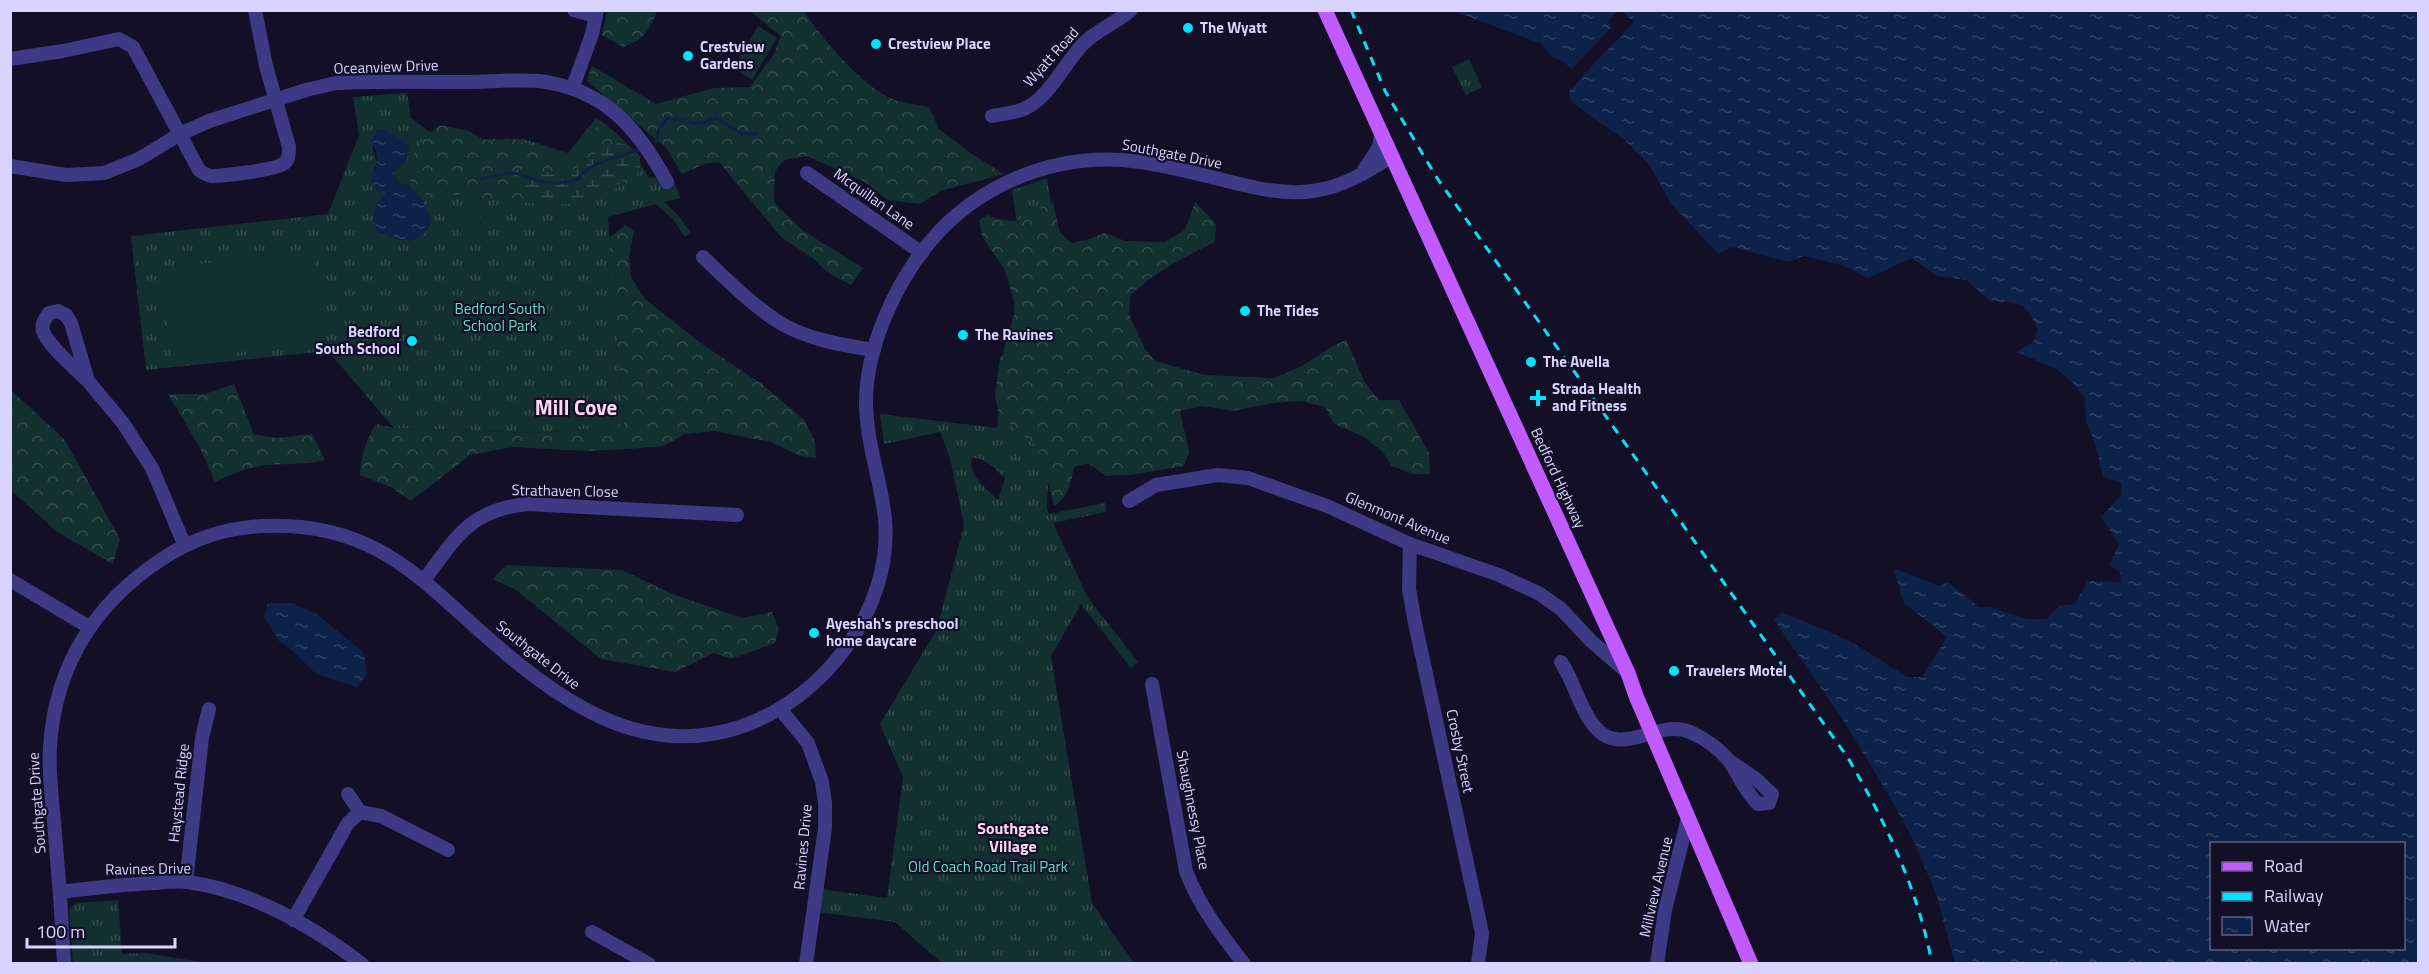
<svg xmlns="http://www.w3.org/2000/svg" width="2429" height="974" font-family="'Titillium Web',sans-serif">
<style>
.grass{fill:url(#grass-tufts);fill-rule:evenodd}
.forest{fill:url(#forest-crowns)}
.wetland{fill:url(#wetland-marsh)}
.garden{fill:#12302f}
.water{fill:url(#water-ripples);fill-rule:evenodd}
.pier{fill:#130f26}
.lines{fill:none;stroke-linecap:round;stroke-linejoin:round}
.stream{stroke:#0c2248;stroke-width:3}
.minor{stroke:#3d3a85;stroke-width:14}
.major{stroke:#c25bff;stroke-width:15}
.rail{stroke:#00e5ff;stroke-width:3;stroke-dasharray:9 8;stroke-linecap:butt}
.poi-dot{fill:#00e5ff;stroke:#130f26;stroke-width:2}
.labels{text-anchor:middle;stroke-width:4.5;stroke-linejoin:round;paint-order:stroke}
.poi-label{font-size:15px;font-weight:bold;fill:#d9d4ff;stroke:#130f26;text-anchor:start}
.street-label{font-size:15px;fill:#d9d4ff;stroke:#130f26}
.park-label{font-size:15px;fill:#5fe0c0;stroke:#130f26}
.neighbourhood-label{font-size:16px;font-weight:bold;fill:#ffd6f0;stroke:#130f26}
.district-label{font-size:21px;font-weight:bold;fill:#ffd6f0;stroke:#130f26}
</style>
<defs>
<pattern id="grass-tufts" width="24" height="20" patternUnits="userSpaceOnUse" patternTransform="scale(1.5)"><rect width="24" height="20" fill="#12302f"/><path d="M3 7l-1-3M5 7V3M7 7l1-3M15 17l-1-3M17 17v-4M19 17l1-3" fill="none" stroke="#344d4e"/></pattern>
<pattern id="forest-crowns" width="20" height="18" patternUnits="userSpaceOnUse" patternTransform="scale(1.5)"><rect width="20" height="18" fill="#12302f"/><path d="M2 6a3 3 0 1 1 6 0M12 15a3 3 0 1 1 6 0" fill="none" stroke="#344d4e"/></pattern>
<pattern id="wetland-marsh" width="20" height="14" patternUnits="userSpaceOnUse" patternTransform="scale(1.5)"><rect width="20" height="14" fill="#12302f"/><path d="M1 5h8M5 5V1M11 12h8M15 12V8" fill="none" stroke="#344d4e"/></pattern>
<pattern id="water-ripples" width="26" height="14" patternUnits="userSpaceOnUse" patternTransform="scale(1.5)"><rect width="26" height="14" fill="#0c2248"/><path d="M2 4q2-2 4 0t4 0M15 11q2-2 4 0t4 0" fill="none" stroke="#2f4163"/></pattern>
</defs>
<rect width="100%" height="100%" fill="#130f26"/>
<g class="grass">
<polygon points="1469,59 1482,87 1466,95 1452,67"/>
<path d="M407 93 411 118 439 139H524L568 153 596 118C620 132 636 155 649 178L672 176 680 198 664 202 678 215 691 233 685 237 673 219 656 204 608 217 624 426 539 433 394 428 328 351 146 370 131 236 328 214 359 135 353 97ZM372 146 407 160 394 172 398 183 410 186 379 234C370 218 373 205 387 194L373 172 377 162Z"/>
<path d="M1047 178 1057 246 1047 509 1049 514 1105 503 1106 512 1053 523 1088 598 1138 662 1131 668 1081 604 1051 656 1092 903 1134 963H942L895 922 817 912 820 889 887 898 903 777 880 724 937 629 964 525 950 458 940 432 884 444 880 414 997 428 1004 348 1025 277 1012 190ZM972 458C985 457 996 470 1005 478L998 500C988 489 967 476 972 458Z"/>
<polygon points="118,900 122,954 146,953 207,963 73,963 69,910 75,903"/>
</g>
<g class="forest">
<path d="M607 11V10L657 11C650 30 643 41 623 47L602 35Z"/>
<path d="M751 11H803C822 37 858 82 888 97 899 103 916 104 929 107L939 129 972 154 1004 174 940 191 920 204 888 200 865 182 807 156 784 160 775 171 774 202 802 230 863 268 851 285 827 272 814 259 781 237 719 162 704 164 682 174 667 149 587 81 592 66 656 104 714 88 750 87 774 54 781 36 752 13Z"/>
<polygon points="598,124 616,133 640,156 640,171 632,181 584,203 553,205 517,202 485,199 464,193 446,196 438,208 430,204 423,189 405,178 403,169 409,164 424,137 440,125 468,131 489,142 507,138 546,149 561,160 578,157"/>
<path d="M1195 202 1216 224 1215 242C1186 256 1153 273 1130 296L1129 314 1145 349 1155 361 1205 375 1274 378 1302 366 1331 347 1346 340 1365 383 1379 400H1399L1429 453 1430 474H1413L1392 466 1382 451 1362 436 1334 424 1325 407 1301 401 1272 403 1233 411 1202 406 1180 411 1189 451 1184 466 1131 475 1106 476 1088 463 1074 467C1070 483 1070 496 1054 506L1045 469 1034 444 1015 430 999 414 995 396 1000 358 1015 339 1014 302 1005 270 982 236 979 220 987 215C1008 224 1018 220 1040 217L1041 207 1053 203 1060 233 1072 243 1087 240 1105 233 1125 241 1165 242 1185 230Z"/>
<path d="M625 225 634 231 629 257 631 277 645 299 702 344 763 385 804 420 815 442 816 458 800 456 771 442 714 431 685 434 664 446 627 449 588 451 513 447 470 455 411 501 391 487 360 475C361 456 366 440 376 424L395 428 539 433 624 426 609 238Z"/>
<path d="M234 384 254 434 277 438 312 434 325 460C301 466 278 462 255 467 241 470 228 476 215 482L199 446 168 394H205Z"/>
<polygon points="10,389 65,440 120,539 113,564 57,532 11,490"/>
<polygon points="506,565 622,570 672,594 742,618 772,612 779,629 775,643 731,659 714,653 675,672 601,659 516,590 493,579"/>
</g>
<polygon class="wetland" points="618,143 627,145 639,163 627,179 579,198 554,196 543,200 520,193 510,183 517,169 552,173 573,170 590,156"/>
<g class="garden">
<polygon points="758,26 777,38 752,80 733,68"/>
<polygon points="479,208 482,236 461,238 458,210"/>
<polygon points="314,252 324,343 172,359 162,268"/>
</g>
<g class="water">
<path d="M1453 11H2418V963H1955L1936 894 1915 844 1891 799 1843 720 1774 620 1782 612 1850 641 1907 677H1922L1947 637 1904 603 1894 570H1898L1940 586 1948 582 1979 607H1989L2028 619H2046L2060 606 2075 604 2088 581 2121 582 2120 572 2109 565 2119 544 2101 517 2121 495 2122 483 2103 477 2095 443 2086 422 2085 398 2072 382 2057 369 2017 352 2033 342 2038 331C2028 303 2019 301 1991 302L1967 280 1937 276 1912 258 1868 278 1842 265 1803 256 1789 262 1732 247 1719 254 1672 205 1650 166 1625 140 1571 102 1569 91 1581 79 1562 60 1551 57 1542 44ZM2212 844H2404V948H2212Z"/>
<path d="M384 129 401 139 409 146 407 160 394 172 398 183C419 188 422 200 432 218 424 249 404 240 379 234 370 218 374 205 387 193L386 190 379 193 371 181C372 175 377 168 377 162 379 148 366 146 377 130Z"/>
<polygon points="268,603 292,603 318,615 364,653 367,674 357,687 316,674 293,651 279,641 264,617"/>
</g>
<polygon class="pier" points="1618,11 1622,11 1634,22 1566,93 1567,89 1577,79 1569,72 1611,28 1607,22"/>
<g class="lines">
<g class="stream">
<polyline points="656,143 658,131 667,118 701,124 716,118 742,134 756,134"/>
<path d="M481 179C490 177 500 174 509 173 521 173 530 179 541 181 554 185 566 182 578 179 586 163 623 156 639 150"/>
</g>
<g class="minor">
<polyline points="574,10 596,16"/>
<path d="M10 59 63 51 119 39 133 47 199 170C203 173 206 175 211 176 224 176 274 170 283 164 289 160 289 154 289 147L266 66 255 10"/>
<polyline points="573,87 592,34 597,10"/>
<path d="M992 116C1002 114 1014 113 1024 109 1049 98 1064 64 1083 44 1097 30 1116 23 1131 10"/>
<path d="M10 166 66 175 104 173 139 159 180 134 209 121 306 90 336 83C379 81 423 82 465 82 489 82 516 79 539 81 604 89 637 127 667 182"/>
<polyline points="1364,170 1379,147 1381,134"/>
<polyline points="807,173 922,253"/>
<path d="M703 257C726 279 750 303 777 321 805 339 841 345 874 350"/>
<path d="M88 381C76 369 48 346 43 331 41 324 45 319 49 313L58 311 66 315 71 323 88 381 123 423 152 468 184 544"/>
<polyline points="1129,501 1156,485 1218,475 1248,478 1327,506 1410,544 1499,575 1540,594 1561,609 1591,641 1627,672"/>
<polyline points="1410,544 1409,589 1415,623 1482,933 1478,964"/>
<polyline points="10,580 89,627"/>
<path d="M424 580C456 538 469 510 527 504L737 515"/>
<path d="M1561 662C1575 683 1579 708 1595 727 1622 759 1657 718 1690 732 1704 738 1720 749 1730 762 1740 777 1745 792 1758 804L1769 803 1772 794 1756 779 1728 760"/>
<path d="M1152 684 1186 871C1199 906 1221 934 1244 964"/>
<polyline points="780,709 808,743 822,782 825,803 825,828 806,964"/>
<polyline points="348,794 360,812"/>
<polyline points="186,882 202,738 209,709"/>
<path d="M60 892C92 888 124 884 156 883 166 882 178 881 188 882 251 891 312 926 362 964"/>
<polyline points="293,920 348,823 360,812 381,816 448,850"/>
<polyline points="592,932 649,964"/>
<path d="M64 964C62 920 59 877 55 834 53 805 48 775 50 747 55 666 95 603 162 559 194 538 225 528 263 526 304 524 342 531 378 550 417 571 447 602 480 631 553 696 637 761 740 727 824 699 893 609 885 519 881 480 866 442 866 402 866 348 895 284 929 243 975 187 1049 155 1122 160 1150 162 1179 169 1207 176 1241 184 1278 196 1313 191 1343 187 1367 172 1392 156"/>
<polyline points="1657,964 1665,910 1688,818"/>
</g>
<polyline class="major" points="1325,10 1628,673 1636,696 1751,964"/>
<path class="rail" d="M1351 10 1385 91 1437 178 1848 758C1886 823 1918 889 1932 964"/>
</g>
<g class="poi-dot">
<circle cx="1188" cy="28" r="6"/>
<circle cx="876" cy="44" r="6"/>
<circle cx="688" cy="56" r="6"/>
<circle cx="1245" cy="311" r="6"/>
<circle cx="963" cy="335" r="6"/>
<circle cx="412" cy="341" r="6"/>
<circle cx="1531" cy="362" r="6"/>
<path d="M1535 389h6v6h6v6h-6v6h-6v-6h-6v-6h6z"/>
<circle cx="814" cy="633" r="6"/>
<circle cx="1674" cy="671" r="6"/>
</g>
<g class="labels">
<g class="poi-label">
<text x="1200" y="33">The Wyatt</text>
<text x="888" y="49">Crestview Place</text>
<text x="700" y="52">Crestview<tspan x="700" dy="17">Gardens</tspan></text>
<text x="1257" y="316">The Tides</text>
<text x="400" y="337" text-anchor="end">Bedford<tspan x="400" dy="17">South School</tspan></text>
<text x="975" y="340">The Ravines</text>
<text x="1543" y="367">The Avella</text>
<text x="1552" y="394">Strada Health<tspan x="1552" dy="17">and Fitness</tspan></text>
<text x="826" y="629">Ayeshah's preschool<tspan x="826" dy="17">home daycare</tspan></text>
<text x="1686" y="676">Travelers Motel</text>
</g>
<g class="street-label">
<text transform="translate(1051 57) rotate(-48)" y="5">Wyatt Road</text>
<text transform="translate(386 67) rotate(-2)" y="5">Oceanview Drive</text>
<text transform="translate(1172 154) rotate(11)" y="5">Southgate Drive</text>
<text transform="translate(874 199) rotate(35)" y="5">Mcquillan Lane</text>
<text transform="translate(1558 478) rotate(65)" y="5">Bedford Highway</text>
<text transform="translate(565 491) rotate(1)" y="5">Strathaven Close</text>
<text transform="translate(1398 518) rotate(23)" y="5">Glenmont Avenue</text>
<text transform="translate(538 655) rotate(38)" y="5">Southgate Drive</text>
<text transform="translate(1460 751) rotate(78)" y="5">Crosby Street</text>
<text transform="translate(179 793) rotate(-84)" y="5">Haystead Ridge</text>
<text transform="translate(37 803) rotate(-94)" y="5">Southgate Drive</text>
<text transform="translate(1193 810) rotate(79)" y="5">Shaughnessy Place</text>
<text transform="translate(803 847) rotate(-85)" y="5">Ravines Drive</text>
<text transform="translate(148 869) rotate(-1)" y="5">Ravines Drive</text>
<text transform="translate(1656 887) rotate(-77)" y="5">Millview Avenue</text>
</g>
<g class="park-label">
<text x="500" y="314">Bedford South<tspan x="500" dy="17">School Park</tspan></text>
<text x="988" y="872">Old Coach Road Trail Park</text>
</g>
<g class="neighbourhood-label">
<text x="1013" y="834">Southgate<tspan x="1013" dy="18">Village</tspan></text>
</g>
<g class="district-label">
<text x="576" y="415">Mill Cove</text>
</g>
</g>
<rect width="2429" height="974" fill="none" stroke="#d9d4ff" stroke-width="24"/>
<rect x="2210" y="842" width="195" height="108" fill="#130f26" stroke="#625e7d" stroke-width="1.5"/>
<rect x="2222" y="862" width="30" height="9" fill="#c25bff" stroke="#625e7d" stroke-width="1.5"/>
<text x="2264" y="872" font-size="18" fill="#d9d4ff">Road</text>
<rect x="2222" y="892" width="30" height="9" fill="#00e5ff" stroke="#625e7d" stroke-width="1.5"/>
<text x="2264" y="902" font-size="18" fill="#d9d4ff">Railway</text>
<rect x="2222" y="917" width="30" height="18" fill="url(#water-ripples)" stroke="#625e7d" stroke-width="1.5"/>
<text x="2264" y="932" font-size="18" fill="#d9d4ff">Water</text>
<path d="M27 938v9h148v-9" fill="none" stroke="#d9d4ff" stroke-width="3"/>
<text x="36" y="938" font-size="18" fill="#d9d4ff" stroke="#130f26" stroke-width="4.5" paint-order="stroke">100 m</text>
</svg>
